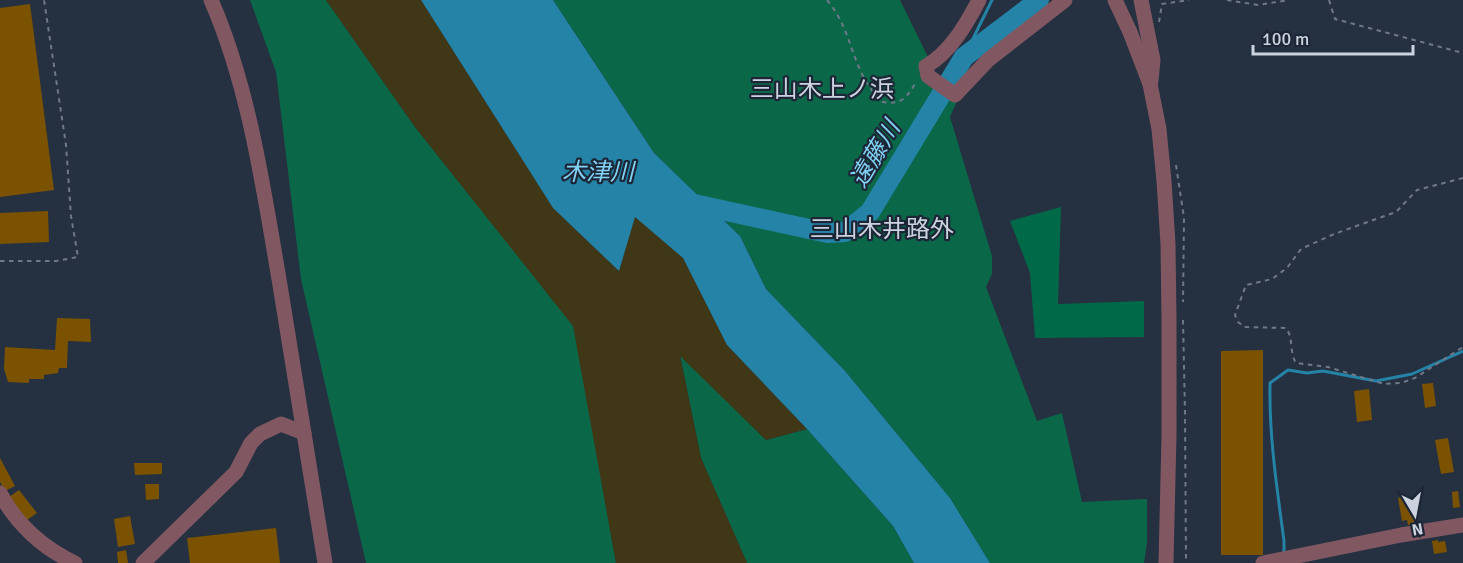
<svg xmlns="http://www.w3.org/2000/svg" width="1463" height="563" font-family="Signika,'Noto Sans JP',sans-serif">
<style>
.green{fill:#0a6849}
.forest{fill:#006948}
.sand{fill:#403717}
.water{fill:#2483a6}
.lines{fill:none;stroke-linecap:round;stroke-linejoin:round}
.stream{stroke:#2483a6;stroke-width:3}
.river{stroke:#2483a6;stroke-width:20}
.building{fill:#7a5200}
.path{stroke:#6f7886;stroke-width:2;stroke-dasharray:4.5 4.5;stroke-linecap:butt}
.minor{stroke:#815861;stroke-width:15}
.labels{text-anchor:middle;stroke-width:4.5;stroke-linejoin:round;paint-order:stroke}
.neighbourhood-label{font-size:24px;fill:#ccd3de;stroke:#1c2636}
.water-label{font-size:24px;font-style:italic;fill:#81d1f4;stroke:#1c2636}
</style>
<rect width="100%" height="100%" fill="#253041"/>
<g class="green">
<polygon points="250,0 326,0 415,127 574,326 616,563 366,563 301,279 276,72"/>
<polygon points="553,0 900,0 928,57 922,63 957,101 950,117 992,256 992,274 986,287 1037,421 1062,413 1082,502 1147,499 1147,543 1144,563 990,563 950,498 845,371 766,289 740,236 654,153"/>
<polygon points="680,355 766,440 807,429 893,526 914,563 747,563 701,458"/>
</g>
<polygon class="forest" points="1061,207 1058,304 1144,301 1144,337 1035,338 1030,273 1010,221"/>
<polygon class="sand" points="326,0 421,0 553,208 619,271 635,216 683,258 727,345 807,429 766,440 680,356 701,458 747,563 616,563 573,326 415,127"/>
<polygon class="water" points="421,0 553,0 654,153 740,236 766,289 845,371 950,498 990,563 914,563 893,526 807,429 727,345 683,258 635,217 619,271 553,208"/>
<g class="lines">
<g class="stream">
<polyline points="964,57 992,0"/>
<polyline points="1270,383 1288,370 1307,373 1323,371 1376,381 1412,374 1463,351"/>
<path d="M1270 384C1269 437 1277 488 1284 541V553"/>
</g>
<polyline class="river" points="685,202 809,229 828,233 845,232 870,212 964,57 1039,0"/>
</g>
<g class="building">
<polygon points="30,4 54,190 0,197 0,8"/>
<polygon points="48,211 49,242 0,244 0,213"/>
<polygon points="57,318 90,319 91,342 68,341 67,368 59,368 58,373 44,375 44,379 29,379 29,383 8,382 4,369 5,347 55,350"/>
<polygon points="1263,350 1263,555 1221,555 1221,351"/>
<polygon points="1433,383 1436,406 1425,408 1422,384"/>
<polygon points="1369,389 1372,420 1357,422 1354,391"/>
<polygon points="1448,438 1454,472 1441,474 1435,440"/>
<polygon points="0,458 15,486 5,491 0,482"/>
<polygon points="134,463 162,463 162,474 135,475"/>
<polygon points="145,484 159,484 159,499 146,500"/>
<polygon points="19,490 37,513 27,520 9,497"/>
<polygon points="1458,491 1460,507 1453,508 1452,492"/>
<polygon points="1401,497 1401,499 1414,499 1415,517 1417,517 1418,524 1408,525 1407,520 1402,521 1398,498"/>
<polygon points="130,516 135,544 118,547 114,519"/>
<polygon points="276,528 280,563 190,563 187,538"/>
<polygon points="1438,540 1438,542 1445,541 1447,552 1434,554 1432,541"/>
<polygon points="126,550 128,563 118,563 117,552"/>
</g>
<g class="lines">
<g class="path">
<path d="M827 0C847 24 849 47 862 74 867 85 874 93 881 102 903 105 906 98 917 81"/>
<polyline points="1227,0 1258,5 1289,0"/>
<polyline points="1329,0 1335,19 1463,53"/>
<polyline points="1159,22 1162,4 1189,0"/>
<polyline points="1176,165 1184,218 1183,302"/>
<path d="M1463 178 1417 190 1396 212 1334 234 1301 249 1287 268 1272 279 1246 285 1235 315 1238 322 1244 327 1286 328C1294 339 1289 352 1296 363L1328 367 1384 384 1401 383 1415 378 1463 347"/>
<polyline points="0,261 56,261 78,257 71,216 66,145 44,0"/>
<polyline points="1183,320 1185,413 1186,563"/>
</g>
<g class="minor">
<path d="M211 0C249 87 263 186 279 279 294 374 310 468 325 563"/>
<path d="M979 0C967 23 950 53 926 66L928 76 955 95 988 60 1065 0"/>
<polyline points="1115,0 1130,32 1150,84 1159,129 1164,181 1168,244 1169,320 1169,435 1166,563"/>
<polyline points="1141,0 1153,60 1151,81"/>
<path d="M0 493C16 524 44 549 75 563"/>
<polyline points="143,563 236,472 251,443 260,434 281,424 304,433"/>
<polyline points="1263,563 1401,535 1463,525"/>
</g>
</g>
<g class="labels">
<g class="neighbourhood-label">
<text x="822" y="97">三山木上ノ浜</text>
<text x="882" y="237">三山木井路外</text>
</g>
<g class="water-label">
<text transform="translate(875 154) rotate(-59)" y="8">遠藤川</text>
<text x="598" y="180">木津川</text>
</g>
</g>
<g transform="translate(1415 515) rotate(170)" stroke="#1c2636" stroke-width="4.5" paint-order="stroke">
<path d="M0-4.5L10 22L0 15L-10 22Z" fill="#ccd3de"/>
<text y="-9" font-size="16" font-weight="bold" text-anchor="middle" fill="#ccd3de">N</text>
</g>
<path d="M1253 45v9h160v-9" fill="none" stroke="#ccd3de" stroke-width="3"/>
<text x="1262" y="45" font-size="18" fill="#ccd3de" stroke="#1c2636" stroke-width="4.5" paint-order="stroke">100 m</text>
</svg>
